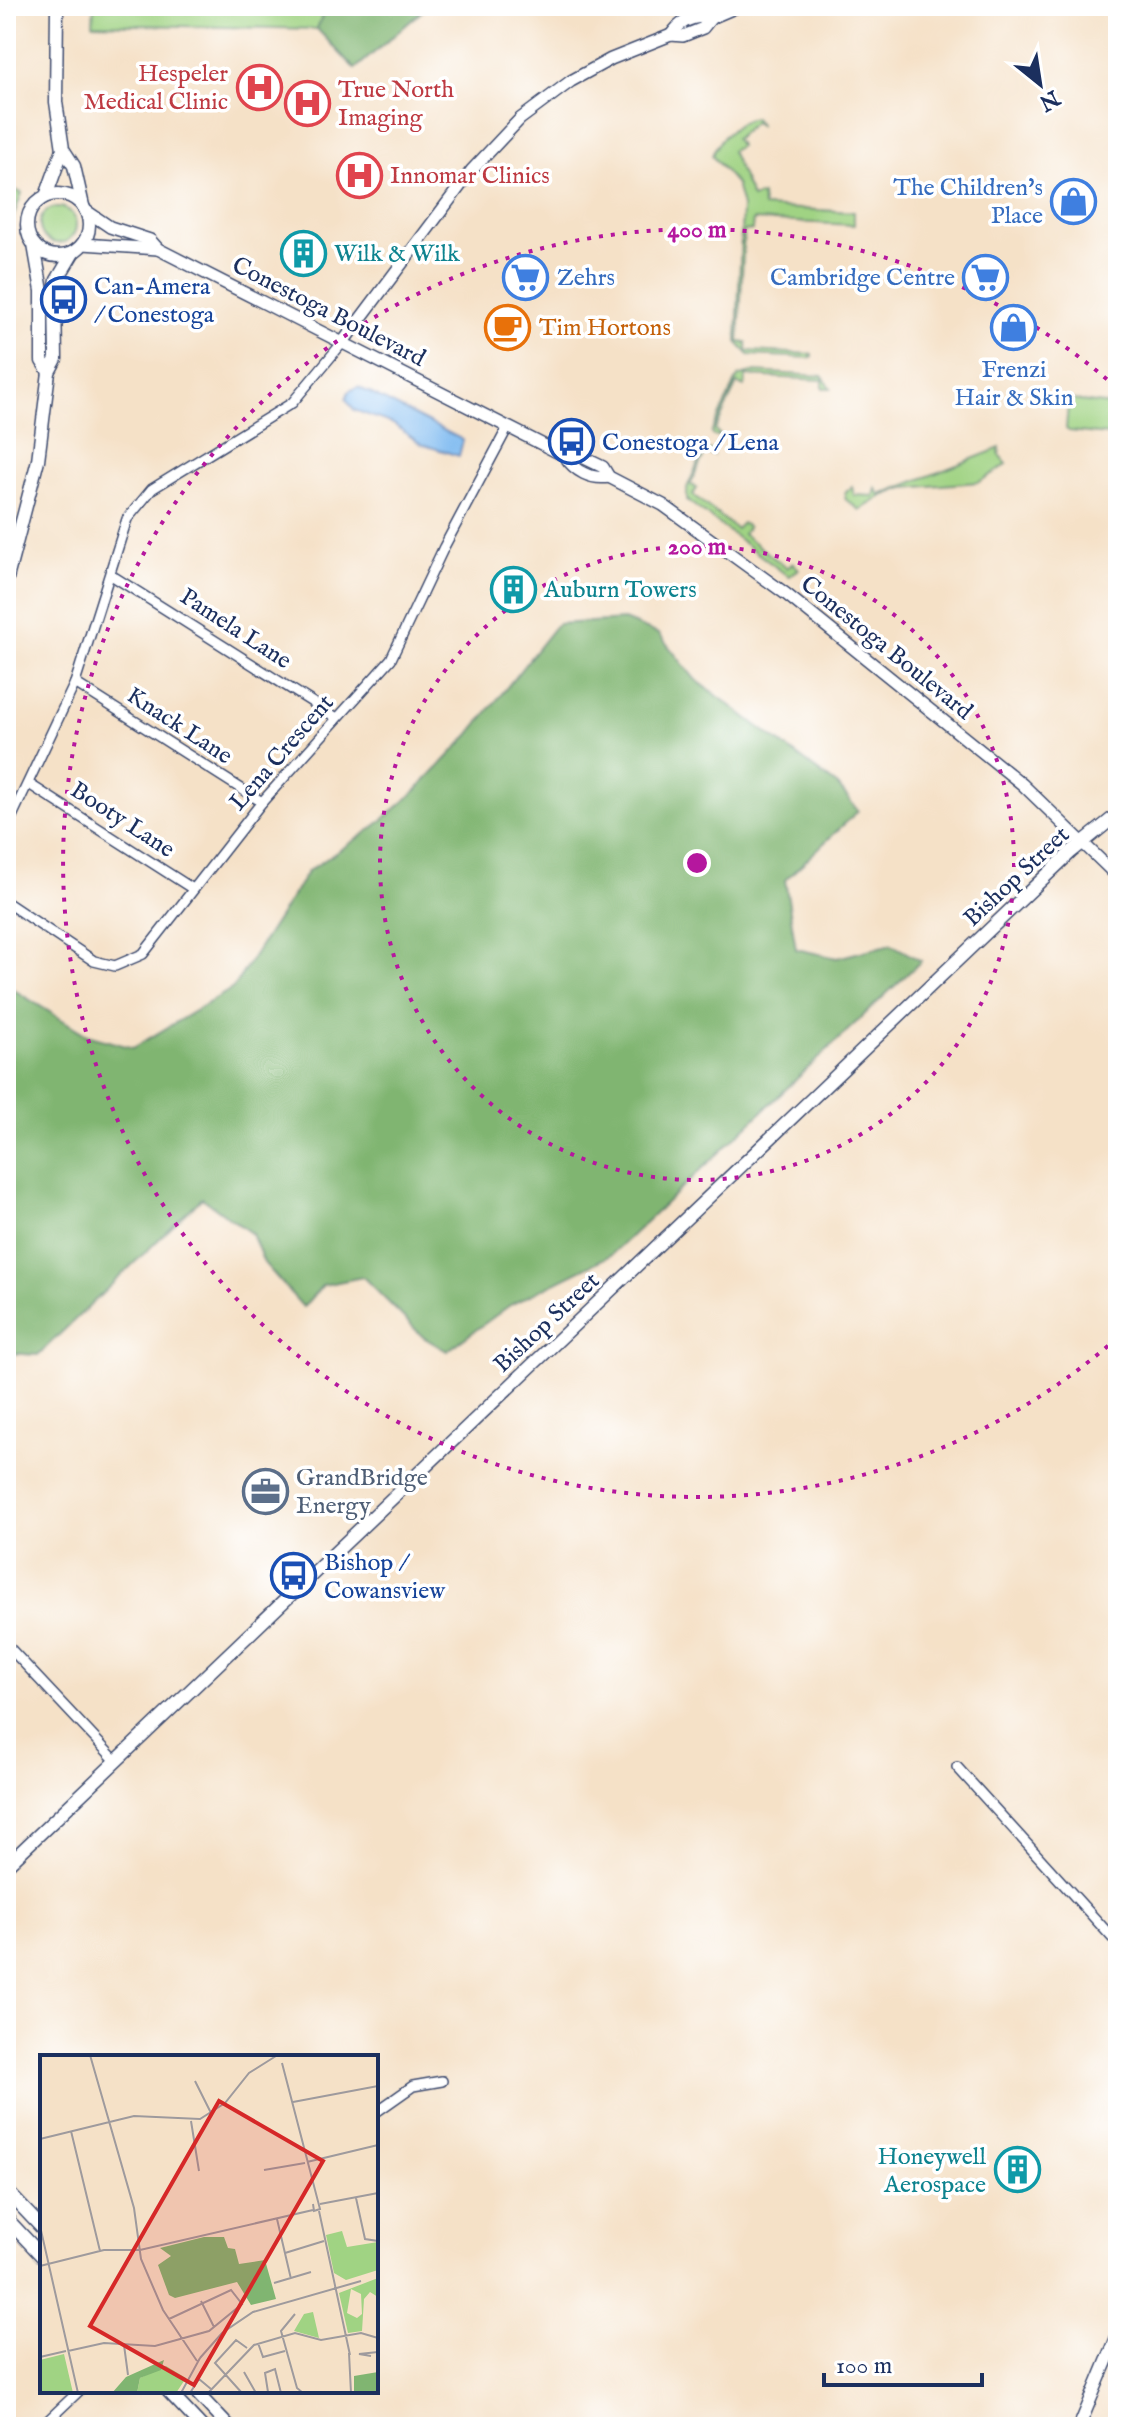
<svg xmlns="http://www.w3.org/2000/svg" width="1124" height="2433" font-family="'IM FELL English',serif">
<style>
.green{fill:#a0d383;stroke:#5e8170;stroke-width:2}
.forest{fill:#80b571;stroke:#4e7268;stroke-width:2}
.water{fill:#7ebaf0;stroke:#4c74a7;stroke-width:2}
.lines{fill:none;stroke-linecap:round;stroke-linejoin:round}
.minor-casing{stroke:#3c4a6e;stroke-width:12}
.tertiary-casing{stroke:#3c4a6e;stroke-width:14}
.secondary-casing{stroke:#3c4a6e;stroke-width:15}
.minor{stroke:#fff;stroke-width:9}
.tertiary{stroke:#fff;stroke-width:11}
.secondary{stroke:#fff;stroke-width:12}
.ring{fill:none;stroke:#b5179e;stroke-width:4;stroke-dasharray:4 8}
.labels{text-anchor:middle;stroke-width:7;stroke-linejoin:round;paint-order:stroke}
.health-label{font-size:24px;fill:#be3a42;stroke:#fff;text-anchor:start}
.shop-label{font-size:24px;fill:#366cbe;stroke:#fff;text-anchor:end}
.culture-label{font-size:24px;fill:#0d838f;stroke:#fff;text-anchor:start}
.transit-label{font-size:24px;fill:#164399;stroke:#fff;text-anchor:start}
.street-label{font-size:24px;fill:#1b2f5e;stroke:#fff}
.food-label{font-size:24px;fill:#c56008;stroke:#fff;text-anchor:start}
.service-label{font-size:24px;fill:#4e5e75;stroke:#fff;text-anchor:start}
.inset-road{fill:none;stroke:#9e9a9d;stroke-width:2}
.view{fill:#d62828;fill-opacity:0.15;stroke:#d62828;stroke-width:4}
.inset-edge{fill:none;stroke:#1b2f5e;stroke-width:4}
.centre{fill:#b5179e;stroke:#fff;stroke-width:4}
.ring-label{font-size:24px;text-anchor:middle;font-weight:bold;fill:#b5179e;stroke:#fff;stroke-width:7;stroke-linejoin:round;paint-order:stroke}
</style>
<rect width="100%" height="100%" fill="#fff"/>
<filter id="ink" filterUnits="userSpaceOnUse"><feTurbulence type="fractalNoise" baseFrequency=".0125" numOctaves="2"/><feDisplacementMap in="SourceGraphic" scale="16" xChannelSelector="R" yChannelSelector="G"/><feConvolveMatrix kernelMatrix="1 2 1 2 8 2 1 2 1" color-interpolation-filters="sRGB"/></filter>
<filter id="wash" filterUnits="userSpaceOnUse"><feTurbulence type="fractalNoise" baseFrequency=".006" numOctaves="4" result="noise"/><feDisplacementMap in="SourceGraphic" scale="32" xChannelSelector="R" yChannelSelector="G"/><feGaussianBlur stdDeviation="1.8" result="paint"/><feColorMatrix in="noise" values="0 0 0 0 0 0 0 0 0 0 0 0 0 0 0 0 0 1.4 0 .05"/><feComposite in="paint" operator="in"/></filter>
<g filter="url(#wash)">
<rect width="100%" height="100%" fill="#f5e1c7"/>
<g class="green">
<polygon points="94,6 326,6 317,29 93,24"/>
<path d="M754 118 760 126 754 122 735 139 740 146 731 151 752 198 762 195 763 207 854 212V225L753 220 752 230 744 231 739 342 747 343V351L812 354V358L749 355 737 342 742 207 736 184 712 156C716 141 739 119 754 118Z"/>
<polygon points="6,186 22,193 11,223 10,247 6,245"/>
<circle cx="58" cy="225" r="18"/>
<polygon points="753,372 822,376 831,388 823,388 823,380 746,376 745,387 737,384 715,430 721,436 713,436 711,433 738,377"/>
<polygon points="1072,400 1118,406 1118,436 1069,431 1066,429 1068,404"/>
<polygon points="1000,448 999,455 1007,464 979,482 904,488 883,496 860,510 845,499 845,493 852,487 854,495 874,496 876,488 880,495"/>
<polygon points="704,450 711,450 713,455 705,453 690,484 697,488 693,495 736,529 742,523 748,527 743,534 787,568 793,563 799,569 789,576 781,571 687,500 687,488"/>
</g>
<g class="forest">
<polygon points="326,6 428,6 355,69 317,29"/>
<polygon points="624,620 659,634 695,679 838,786 858,811 785,880 796,949 837,958 891,944 921,961 611,1255 510,1305 447,1351 423,1337 363,1277 323,1285 303,1307 264,1263 252,1234 202,1198 38,1355 6,1353 6,985 87,1035 133,1048 233,988 308,871 373,828 417,790 469,735 557,624"/>
</g>
<polygon class="water" points="358,387 463,440 459,456 421,444 393,424 354,410 346,399 349,391"/>
</g>
<g filter="url(#ink)">
<g class="lines">
<defs>
<g id="minor">
<polyline points="111,575 337,718"/>
<polyline points="75,683 262,802"/>
<polyline points="29,784 193,889"/>
<polyline points="6,829 75,683 127,519 152,489 292,403 343,342"/>
<polyline points="6,902 94,961 115,966 143,954 262,802 391,659 444,547 508,427"/>
<polyline points="6,1644 116,1761"/>
<polyline points="957,1767 1118,1944"/>
<polyline points="376,2112 413,2086 442,2081"/>
<polyline points="41,2427 79,2391"/>
</g>
<g id="tertiary">
<path d="M671 35C681 20 694 15 711 18"/>
<path d="M88 212 110 227 150 240 158 249 565 456C574 471 591 480 609 477"/>
<polyline points="83,244 158,249"/>
<polyline points="343,342 472,170 520,119 571,81 611,59 671,35 683,36 703,28 711,18 739,6"/>
<polyline points="565,456 578,455 603,467 609,477 663,505 786,594 1022,784 1118,877"/>
<polyline points="1079,2427 1118,2334"/>
</g>
<g id="secondary">
<polyline points="57,6 56,102 63,149 74,166 83,206"/>
<circle cx="58" cy="225" r="31"/>
<polyline points="46,196 63,149"/>
<polyline points="34,245 42,291 42,361 49,372"/>
<polyline points="6,582 38,460 49,372 56,359 55,293 57,280 73,253"/>
<polyline points="6,1866 1071,852 1118,814"/>
<polyline points="6,2190 42,2228"/>
<polyline points="6,2218 42,2256"/>
<polyline points="168,2391 202,2427"/>
<polyline points="195,2391 229,2427"/>
</g>
</defs>
<use href="#minor" class="minor-casing"/>
<use href="#tertiary" class="tertiary-casing"/>
<use href="#secondary" class="secondary-casing"/>
<use href="#minor" class="minor"/>
<use href="#tertiary" class="tertiary"/>
<use href="#secondary" class="secondary"/>
</g>
</g>
<g class="ring">
<circle cx="697" cy="863" r="317"/>
<path d="M1117 1338A634 634 0 1 1 1117 388"/>
</g>
<defs>
<symbol id="hospital-ring" viewBox="-11 -11 22 22"><circle r="9.5" fill="#fff" stroke="#e0444e" stroke-width="1.5"/><path d="M-5-5h3v3.5h4V-5h3V5h-3V1.5h-4V5h-3Z" fill="#e0444e"/></symbol>
<symbol id="shop-ring" viewBox="-11 -11 22 22"><circle r="9.5" fill="#fff" stroke="#3f7fe0" stroke-width="1.5"/><path d="M-5-2.5h2.3a2.7 3.5 0 0 1 5.4 0H5L5.5 6h-11ZM-1.5-2.5h3a1.5 2.3 0 0 0-3 0Z" fill="#3f7fe0"/></symbol>
<symbol id="building-ring" viewBox="-11 -11 22 22"><circle r="9.5" fill="#fff" stroke="#0f9aa8" stroke-width="1.5"/><path d="M-4-6H4V6H1V3H-1V6H-4ZM-2.5-4.3h1.7v1.8h-1.7ZM.8-4.3h1.7v1.8H.8ZM-2.5-1h1.7V.8h-1.7ZM.8-1h1.7V.8H.8Z" fill="#0f9aa8"/></symbol>
<symbol id="supermarket-ring" viewBox="-11 -11 22 22"><circle r="9.5" fill="#fff" stroke="#3f7fe0" stroke-width="1.5"/><path d="M-6-5.5h2.5l.6 2H6L4.5 2H-2.5L-4.4-4H-6ZM-1.5 3.2a1.3 1.3 0 1 0 .1 0ZM3 3.2a1.3 1.3 0 1 0 .1 0Z" fill="#3f7fe0"/></symbol>
<symbol id="bus-ring" viewBox="-11 -11 22 22"><circle r="9.5" fill="#fff" stroke="#1a4fb4" stroke-width="1.5"/><path d="M-5-6H5V4H4V6H2V4H-2V6H-4V4H-5ZM-3.5-4V0h7V-4ZM-3.5 1.2v1.5H-2V1.2ZM2 1.2v1.5H3.5V1.2Z" fill="#1a4fb4"/></symbol>
<symbol id="cafe-ring" viewBox="-11 -11 22 22"><circle r="9.5" fill="#fff" stroke="#e8710a" stroke-width="1.5"/><path d="M-5.5-4.5H6V0H3Q3 3.5 0 3.5H-2.5Q-5.5 3.5-5.5 0ZM3-3.2v2h1.7v-2ZM-6 4.5H4V6H-6Z" fill="#e8710a"/></symbol>
<symbol id="office-ring" viewBox="-11 -11 22 22"><circle r="9.5" fill="#fff" stroke="#5c6f8a" stroke-width="1.5"/><path d="M-6-3h4V-5.5h4V-3h4V5H-6ZM-1-4.5V-3h2v-1.5ZM-6 0V1H6V0Z" fill="#5c6f8a"/></symbol>
</defs>
<g fill-rule="evenodd">
<use href="#hospital-ring" x="234" y="62" width="51" height="51"/>
<use href="#hospital-ring" x="282" y="78" width="51" height="51"/>
<use href="#hospital-ring" x="334" y="150" width="51" height="51"/>
<use href="#shop-ring" x="1048" y="176" width="51" height="51"/>
<use href="#building-ring" x="278" y="228" width="51" height="51"/>
<use href="#supermarket-ring" x="500" y="252" width="51" height="51"/>
<use href="#supermarket-ring" x="960" y="252" width="51" height="51"/>
<use href="#bus-ring" x="38" y="274" width="51" height="51"/>
<use href="#cafe-ring" x="482" y="302" width="51" height="51"/>
<use href="#shop-ring" x="988" y="302" width="51" height="51"/>
<use href="#bus-ring" x="546" y="416" width="51" height="51"/>
<use href="#building-ring" x="488" y="564" width="51" height="51"/>
<use href="#office-ring" x="240" y="1466" width="51" height="51"/>
<use href="#bus-ring" x="268" y="1550" width="51" height="51"/>
<use href="#building-ring" x="992" y="2144" width="51" height="51"/>
</g>
<g class="labels">
<g class="health-label">
<text x="228" y="81" text-anchor="end">Hespeler<tspan x="228" dy="28">Medical Clinic</tspan></text>
<text x="338" y="97">True North<tspan x="338" dy="28">Imaging</tspan></text>
<text x="390" y="183">Innomar Clinics</text>
</g>
<g class="shop-label">
<text x="1043" y="195">The Children's<tspan x="1043" dy="28">Place</tspan></text>
<text x="557" y="285" text-anchor="start">Zehrs</text>
<text x="955" y="285">Cambridge Centre</text>
<text x="1014" y="377" text-anchor="middle">Frenzi<tspan x="1014" dy="28">Hair &amp; Skin</tspan></text>
</g>
<g class="culture-label">
<text x="334" y="261">Wilk &amp; Wilk</text>
<text x="544" y="597">Auburn Towers</text>
<text x="986" y="2164" text-anchor="end">Honeywell<tspan x="986" dy="28">Aerospace</tspan></text>
</g>
<g class="transit-label">
<text x="94" y="294">Can-Amera<tspan x="94" dy="28">/ Conestoga</tspan></text>
<text x="602" y="450">Conestoga / Lena</text>
<text x="324" y="1570">Bishop /<tspan x="324" dy="28">Cowansview</tspan></text>
</g>
<g class="street-label">
<text transform="translate(329 311) rotate(27)" y="8">Conestoga Boulevard</text>
<text transform="translate(236 628) rotate(33)" y="8">Pamela Lane</text>
<text transform="translate(887 647) rotate(39)" y="8">Conestoga Boulevard</text>
<text transform="translate(180 725) rotate(33)" y="8">Knack Lane</text>
<text transform="translate(281 752) rotate(-49)" y="8">Lena Crescent</text>
<text transform="translate(123 819) rotate(33)" y="8">Booty Lane</text>
<text transform="translate(1016 876) rotate(-43)" y="8">Bishop Street</text>
<text transform="translate(546 1322) rotate(-43)" y="8">Bishop Street</text>
</g>
<g class="food-label">
<text x="539" y="335">Tim Hortons</text>
</g>
<g class="service-label">
<text x="296" y="1485">GrandBridge<tspan x="296" dy="28">Energy</tspan></text>
</g>
</g>
<g transform="translate(40 2055)">
<rect width="338" height="338" fill="#f5e1c7"/>
<path d="M302 176 307 192 338 187V215L306 225 294 218 286 180ZM338 223V242L330 237 324 244 322 276 308 278 299 238ZM311 234 321 239 322 259 317 263 307 258ZM273 257 279 283 254 276 264 259ZM24 299 33 338H0V305ZM126 311 146 323 136 338H97L100 323Z" fill="#a0d383" fill-rule="evenodd"/>
<path d="M164 182H184L188 193 195 194 199 209 225 205 236 244 211 250 197 227 135 243 129 240 118 210 131 201 120 193ZM124 305 121 315 100 323 97 338H72L86 322ZM338 317V338H314V321Z" fill="#80b571"/>
<path class="inset-road" d="M50 0 94 153 101 204 123 255 157 306M242 8 280 154 274 156 273 149M155 26 171 58M253 47 338 31M151 66 159 116M31 76 60 196M0 84 94 61 160 64 185 48 209 18 236 1M267 107 338 90M224 115 265 108M316 143 325 184 338 186M280 149 338 138M279 156 310 300M237 164 251 224M0 171 38 338M245 198 284 186M0 211 64 195H100L273 155M234 228 271 217M161 246 174 272M255 259 241 276 257 333 263 338M218 288 223 302 245 296M84 290 88 320M28 296 64 288 115 291 169 276 202 249 191 235 129 264M309 298 311 338M331 301 319 299 338 297M0 302 26 296M160 303 182 278 213 257 321 226M204 317 216 338M228 337 225 318 235 314 241 338M141 338 160 303M150 338 159 324 171 334M168 338 214 290 255 278 281 285 321 278 338 283M202 338 175 308 196 285 207 293"/>
<path class="view" d="M179 46 283 106 154 330 50 271Z"/>
<rect width="338" height="338" class="inset-edge"/>
</g>
<circle cx="697" cy="863" r="12" class="centre"/>
<g class="ring-label">
<text x="697" y="237">400 m</text>
<text x="697" y="554">200 m</text>
</g>
<rect width="1124" height="2433" fill="none" stroke="#fff" stroke-width="32"/>
<g transform="translate(1040 84) rotate(150)" stroke="#ffffff" stroke-width="6" paint-order="stroke">
<path d="M0-6L14 30L0 20L-14 30Z" fill="#1b2f5e"/>
<text y="-12" font-size="22" font-weight="bold" text-anchor="middle" fill="#1b2f5e">N</text>
</g>
<path d="M824 2373v12h158v-12" fill="none" stroke="#1b2f5e" stroke-width="4"/>
<text x="836" y="2373" font-size="24" fill="#1b2f5e" stroke="#ffffff" stroke-width="6" paint-order="stroke">100 m</text>
</svg>
